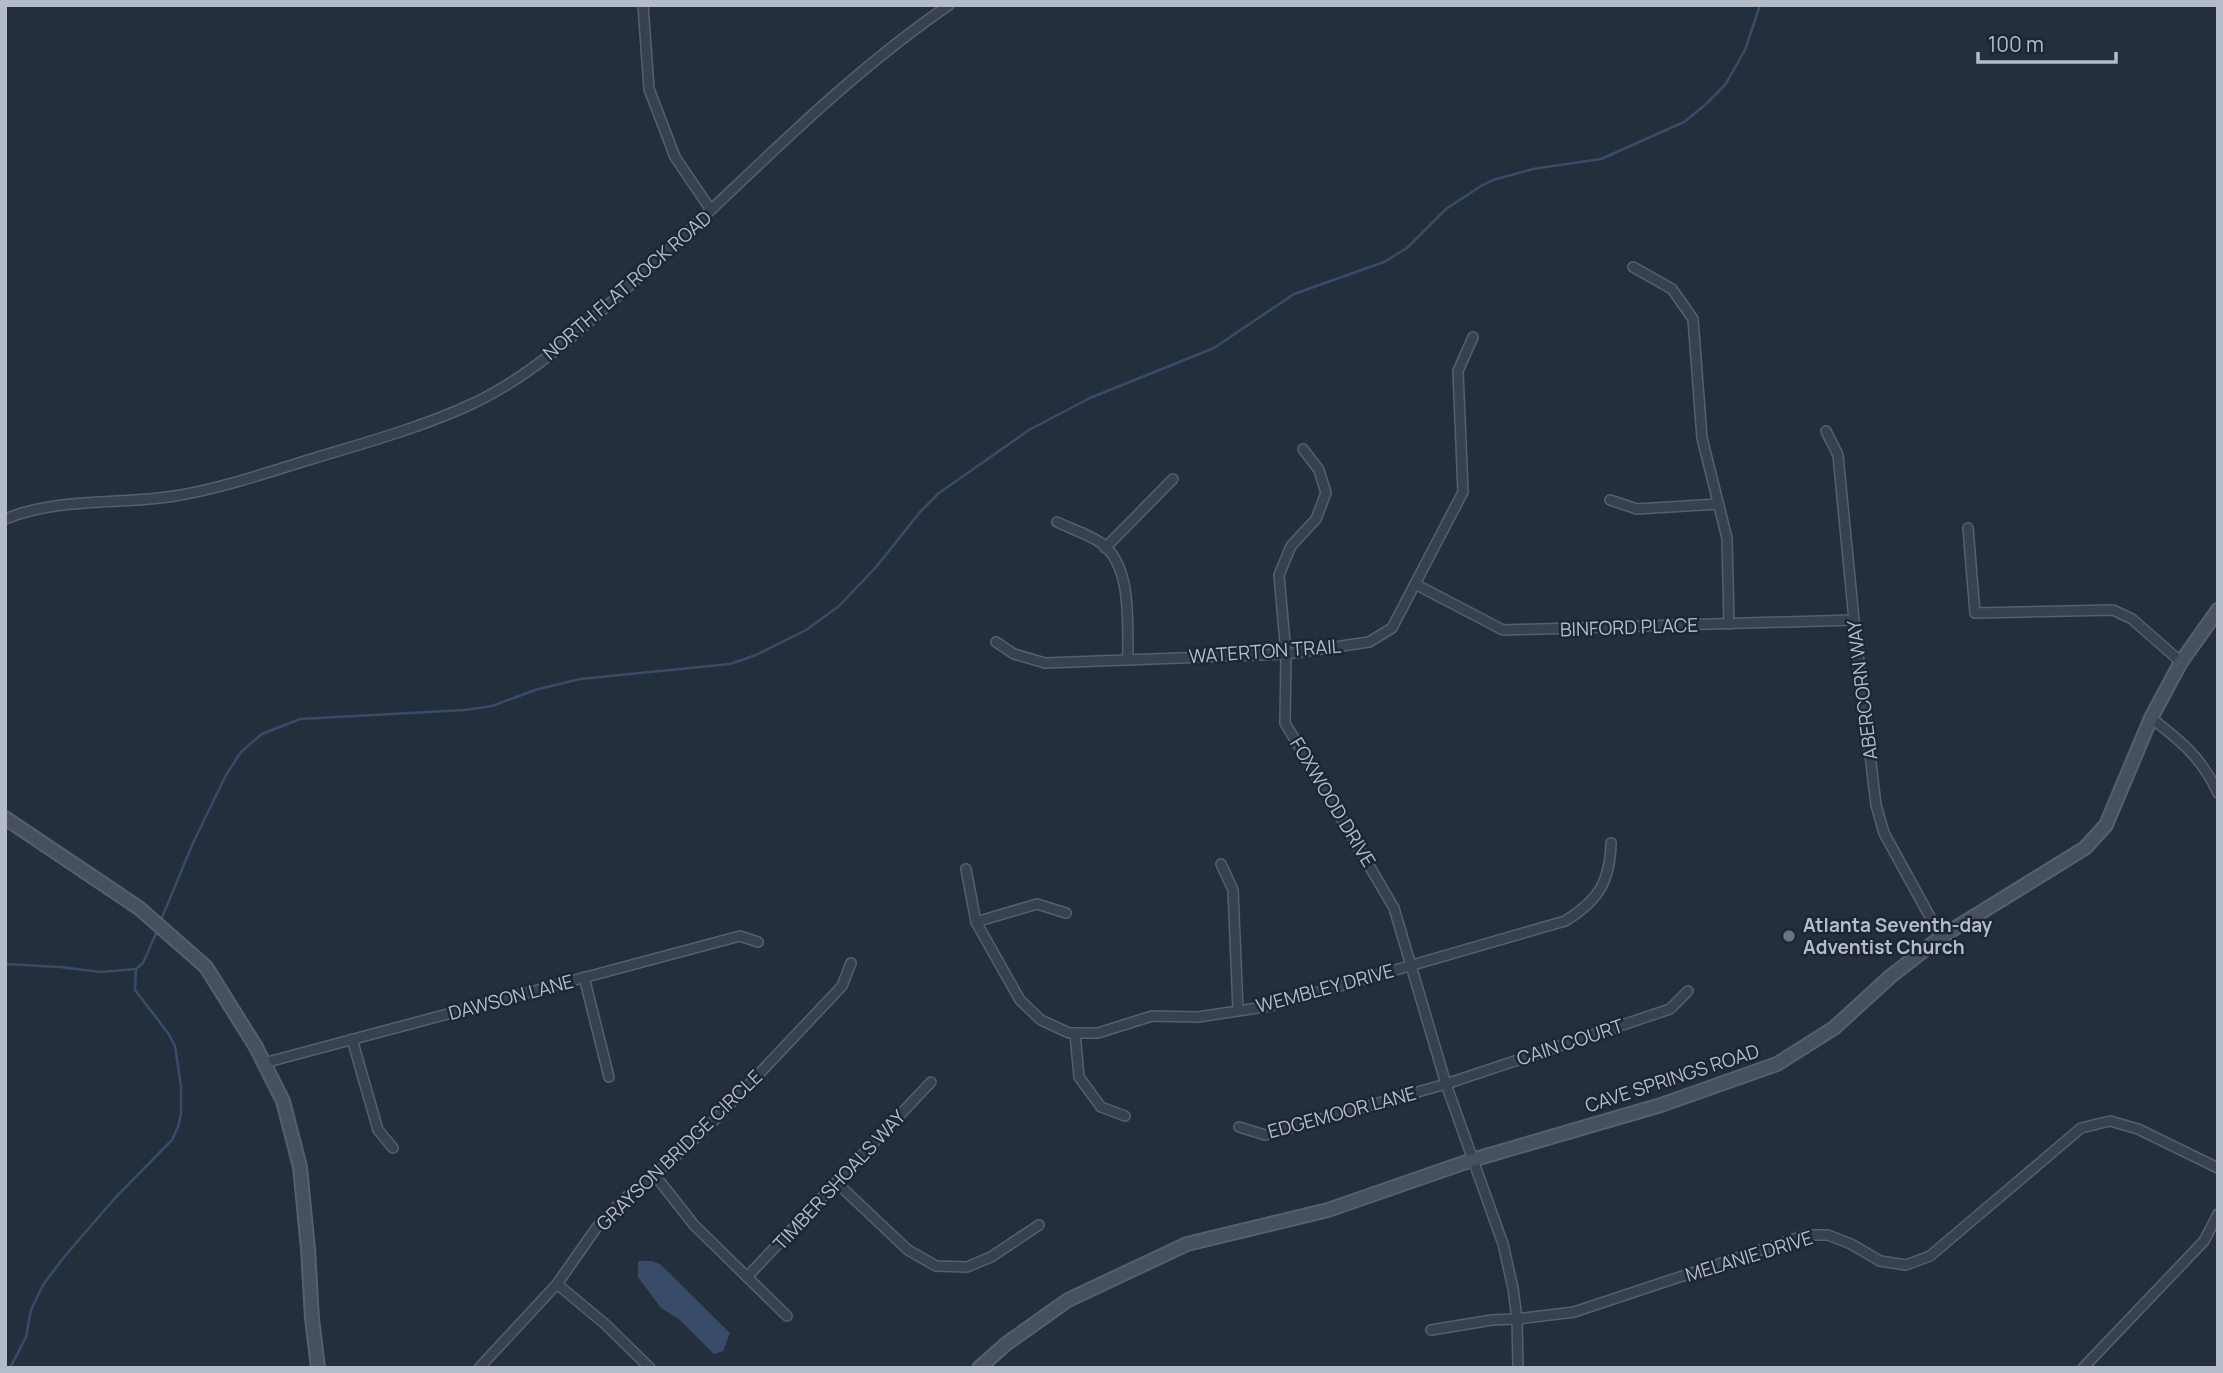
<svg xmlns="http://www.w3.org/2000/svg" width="2223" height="1373" font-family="Manrope,sans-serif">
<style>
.water{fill:#394c67}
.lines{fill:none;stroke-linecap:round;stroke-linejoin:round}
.stream{stroke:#394c67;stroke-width:2.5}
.street-casing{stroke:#565f6c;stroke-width:12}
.secondary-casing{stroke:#565f6c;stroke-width:16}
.street{stroke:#38414e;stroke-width:9}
.secondary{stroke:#465061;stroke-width:12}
.worship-dot{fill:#6b7280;stroke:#1d2633;stroke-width:2.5}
.labels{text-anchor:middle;stroke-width:5;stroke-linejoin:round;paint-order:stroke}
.street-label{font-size:19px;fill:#b4bcc9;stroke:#1d2633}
.poi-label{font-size:19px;font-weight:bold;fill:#b4bcc9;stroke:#1d2633;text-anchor:start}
</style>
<rect width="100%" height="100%" fill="#242f3e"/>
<polygon class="water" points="638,1261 652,1261 660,1264 730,1333 723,1351 714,1354 680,1320 661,1308 638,1277"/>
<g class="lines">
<g class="stream">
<polyline points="161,920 193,843 226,775 241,752 262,734 300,719 465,710 492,706 535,690 580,679 730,664 756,655 806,630 839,606 877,566 920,512 939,493 1029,430 1090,398 1214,348 1294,294 1384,262 1407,248 1446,209 1481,186 1493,180 1533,169 1601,159 1684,122 1705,105 1725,85 1745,50 1760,5"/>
<polyline points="5,964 60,967 101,972 136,969 143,963 158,929"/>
<polyline points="10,1368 26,1337 31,1310 43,1285 64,1257 115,1198 172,1140 178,1127 181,1114 181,1086 175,1046 168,1033 135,990 136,969"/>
</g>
<defs>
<g id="street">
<polyline points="643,5 649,89 675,157 711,210"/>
<polyline points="1633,267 1672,289 1693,319 1702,438 1727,538 1729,624"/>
<polyline points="1826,431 1838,455 1854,620 1876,805 1884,833 1941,937"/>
<polyline points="1303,449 1319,470 1326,493 1316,519 1291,546 1279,575 1286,654 1285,723 1394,908 1446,1084 1503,1244 1513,1288 1517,1319 1518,1368"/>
<polyline points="1610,500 1637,509 1718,504"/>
<path d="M5 519C60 497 118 505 175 496 223 488 269 472 315 458 368 442 422 427 472 404 536 374 588 323 640 276 742 184 835 83 949 5"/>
<path d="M1057 522C1071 529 1088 534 1101 543 1133 566 1127 624 1128 660"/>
<polyline points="1968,528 1975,613 2113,610 2132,619 2181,662"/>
<polyline points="1105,548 1173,479"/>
<polyline points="1415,584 1503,630 1854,620"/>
<polyline points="996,642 1014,654 1045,663 1286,654 1369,642 1392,628 1463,492 1458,371 1473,337"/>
<path d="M2151 718C2181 741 2202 758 2218 793"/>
<polyline points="1221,864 1233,890 1238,1010"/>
<path d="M966 869 976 922 1020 1000 1041 1020 1069 1033H1098L1152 1016 1198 1017 1271 1006 1565 921C1598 901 1610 882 1611 843"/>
<polyline points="976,922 1037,904 1066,913"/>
<polyline points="584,977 609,1077"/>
<polyline points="1075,1033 1079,1077 1101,1107 1125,1116"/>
<polyline points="352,1039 378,1130 393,1148"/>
<polyline points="264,1063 740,936 758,942"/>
<polyline points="1239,1127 1265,1135 1446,1084 1670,1009 1688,991"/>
<polyline points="654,1174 694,1225 787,1316"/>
<polyline points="837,1183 908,1250 936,1266 967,1267 991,1257 1039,1225"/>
<polyline points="747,1277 931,1082"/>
<polyline points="557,1284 605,1324 650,1368"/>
<polyline points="1431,1330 1492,1320 1517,1319 1574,1312 1806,1235 1828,1235 1851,1244 1880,1261 1906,1265 1930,1256 2081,1128 2110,1121 2138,1129 2218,1168"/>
<polyline points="479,1368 557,1284 597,1227 625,1198 674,1158 722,1113 842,986 851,963"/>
<polyline points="2083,1368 2204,1241 2218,1214"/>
</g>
<g id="secondary">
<polyline points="5,818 139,908 206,967 256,1047 283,1101 300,1167 308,1249 312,1318 318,1368"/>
<polyline points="979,1368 1006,1344 1068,1300 1187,1244 1328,1210 1472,1160 1661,1105 1777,1064 1834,1028 1891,976 1941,937 2085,848 2106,825 2151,718 2181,662 2218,610"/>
</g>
</defs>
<use href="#street" class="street-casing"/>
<use href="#secondary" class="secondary-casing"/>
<use href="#street" class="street"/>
<use href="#secondary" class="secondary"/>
</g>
<circle class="worship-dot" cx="1789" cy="936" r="7"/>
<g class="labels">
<g class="street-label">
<text transform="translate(627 285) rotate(-41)" y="7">NORTH FLAT ROCK ROAD</text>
<text transform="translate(1629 627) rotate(-2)" y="7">BINFORD PLACE</text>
<text transform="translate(1265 651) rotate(-4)" y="7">WATERTON TRAIL</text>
<text transform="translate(1862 690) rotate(-97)" y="7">ABERCORN WAY</text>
<text transform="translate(1333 802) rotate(59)" y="7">FOXWOOD DRIVE</text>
<text transform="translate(1325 988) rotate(-15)" y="7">WEMBLEY DRIVE</text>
<text transform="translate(511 997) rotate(-15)" y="7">DAWSON LANE</text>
<text transform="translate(1570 1042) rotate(-18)" y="7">CAIN COURT</text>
<text transform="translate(1672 1078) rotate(-18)" y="7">CAVE SPRINGS ROAD</text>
<text transform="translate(1342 1112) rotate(-15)" y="7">EDGEMOOR LANE</text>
<text transform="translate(679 1150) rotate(-44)" y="7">GRAYSON BRIDGE CIRCLE</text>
<text transform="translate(839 1180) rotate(-47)" y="7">TIMBER SHOALS WAY</text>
<text transform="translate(1749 1256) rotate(-17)" y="7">MELANIE DRIVE</text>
</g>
<g class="poi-label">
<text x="1803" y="932">Atlanta Seventh-day<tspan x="1803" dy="22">Adventist Church</tspan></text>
</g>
</g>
<rect width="2223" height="1373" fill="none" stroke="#b4bcc9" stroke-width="14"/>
<path d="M1978 52v10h138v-10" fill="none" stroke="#b4bcc9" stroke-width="3.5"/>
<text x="1988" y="52" font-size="21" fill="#b4bcc9" stroke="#1d2633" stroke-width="5" paint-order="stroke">100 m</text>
</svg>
